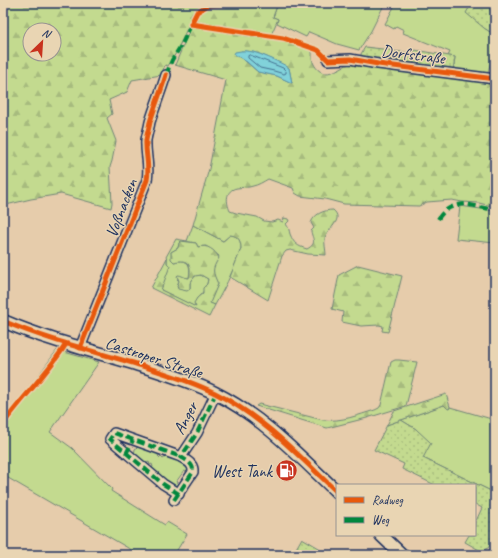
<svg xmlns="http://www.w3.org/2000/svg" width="498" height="558" font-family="Caveat,sans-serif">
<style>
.green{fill:#c3da8f;stroke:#6f8476}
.forest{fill:url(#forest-firs);stroke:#6f8476;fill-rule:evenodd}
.garden{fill:url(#garden-dots);stroke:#6f8476}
.water{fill:#81d2da;stroke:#5891a8}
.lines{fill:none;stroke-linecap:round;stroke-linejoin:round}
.shore{stroke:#447090;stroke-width:1}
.minor-casing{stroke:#1b2f5e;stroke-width:12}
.major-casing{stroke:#1b2f5e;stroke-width:15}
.minor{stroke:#e9d5b3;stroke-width:9}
.major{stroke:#e9d5b3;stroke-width:12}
.quiet{stroke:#00873e;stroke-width:4;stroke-dasharray:8 4;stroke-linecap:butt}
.cycleway-casing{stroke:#e9d5b3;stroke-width:8}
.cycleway{stroke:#e8590c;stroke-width:5}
.labels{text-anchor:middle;stroke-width:3;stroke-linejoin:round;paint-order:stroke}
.street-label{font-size:17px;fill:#1b2f5e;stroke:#e9d5b3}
.poi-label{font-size:17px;fill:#1b2f5e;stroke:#e9d5b3;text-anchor:end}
</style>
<defs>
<pattern id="forest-firs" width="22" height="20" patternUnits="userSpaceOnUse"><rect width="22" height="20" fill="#c3da8f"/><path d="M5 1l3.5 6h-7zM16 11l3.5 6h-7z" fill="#a7bb7e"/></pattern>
<pattern id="garden-dots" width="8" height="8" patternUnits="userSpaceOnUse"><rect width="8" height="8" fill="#c3da8f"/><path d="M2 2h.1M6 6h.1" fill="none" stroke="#a7bb7e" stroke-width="1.8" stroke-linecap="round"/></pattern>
</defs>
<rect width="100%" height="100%" fill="#e6ccab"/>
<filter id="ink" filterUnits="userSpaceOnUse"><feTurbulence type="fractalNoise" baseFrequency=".025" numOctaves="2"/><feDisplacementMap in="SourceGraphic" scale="8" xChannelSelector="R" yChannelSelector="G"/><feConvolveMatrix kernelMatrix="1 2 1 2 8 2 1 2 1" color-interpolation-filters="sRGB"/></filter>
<g filter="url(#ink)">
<g class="green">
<polygon points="278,3 385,3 371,31 359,50 337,44 309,32 306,37 277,23 278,19 273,17"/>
<polygon points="396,3 464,3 484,28 495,35 495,44 487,77 453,72 455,57 448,56 450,52 403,33 404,30 396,26 394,29 385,24"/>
<polygon points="460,206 495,211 495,243 456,239"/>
<path d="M193 225 223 241C225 240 228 236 230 235 237 234 242 242 241 248 240 251 239 254 238 257 232 274 224 289 215 305L209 303 218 284C216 280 213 276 213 272 212 266 217 261 219 256L206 246 198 247 196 243 184 241 179 243 178 248 171 252 174 262C189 258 191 265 189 278 184 278 182 277 177 279L179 281 177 286 190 288V283L195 276C200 274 203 276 208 279 207 287 203 293 197 298V308L161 290 167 263V258L166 257 176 239 187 241Z"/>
<polygon points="57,350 99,362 50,432 72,448 112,489 111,491 165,525 167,522 187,534 174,555 140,555 3,475 3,420 35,380"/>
<polygon points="444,405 449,409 450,407 495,420 495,493 423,458 416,429 401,420"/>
<polygon points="139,446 161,452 158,456 160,458 161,457 163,459 168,455 180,461 189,468 188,473 184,471 176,482 181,485 176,488 148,469 153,467 152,464 150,465 149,462 144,465 134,455 135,449"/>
</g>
<g class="forest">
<path d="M3 3H208L199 8 194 13 176 53 168 66 165 65 161 75 132 80 127 92 109 100 112 114 107 118 116 141 112 161 110 167 112 203 111 208 61 194 31 199 10 204 3 206ZM30 30H54V54H30Z"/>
<path d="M245 3H278L273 17 278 19 271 35 233 30 201 24 198 22V20L196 18C207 0 227 9 245 3Z"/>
<path d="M193 26C211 29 229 34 247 36 265 39 285 39 301 46 304 47 308 48 310 50 313 52 312 55 312 58 313 65 318 72 325 73 334 74 344 64 354 63L495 81V207L479 203 462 202 452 200 427 202 419 206 344 204 325 199 300 196 295 193 293 188 268 179C263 182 258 185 253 186 248 188 242 187 237 188 225 190 226 202 230 211L236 213 257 217 264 221 272 222 278 220 283 222 284 218 288 219 289 221 286 224C289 228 289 230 290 234 294 244 297 246 307 249 318 243 312 239 311 231L314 228 311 223C314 214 324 210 333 210 345 220 327 229 325 238 324 244 326 250 326 255L308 254 290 250 286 251 282 256 268 300 230 277 241 249C241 241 239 236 230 235L223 241 193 225 209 169 226 80 175 65 191 27ZM241 51C258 50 274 61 289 68L292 83 277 76 258 72 244 60Z"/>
<path d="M181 241 196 243 198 247C207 244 215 250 219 258 211 270 213 272 218 284L210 303 215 305 209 317 151 288 167 258V263L170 266 161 290 196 307 194 303 197 298 203 293V288L207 284 208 279 201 275 195 276 190 283V289L187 291 178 289 177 286 179 281 177 276 178 275C182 275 184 278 189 278 192 266 189 258 174 262L171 259V252L178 248 179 243Z"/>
<polygon points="358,265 402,276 388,332 382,331 383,326 379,325 361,326 342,322 343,312 332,309 339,275"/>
<path d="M395 360H399L417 362 406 406 367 418 327 428 256 406 259 404 323 420C342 422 358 415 375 410L379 408 381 405 391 362Z"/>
<polygon points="446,394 450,407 449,409 447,408 444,405 387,425 394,411"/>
</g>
<g class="garden">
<polygon points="464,3 492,3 495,5 495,35 484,28 466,13 469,8"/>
<polygon points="365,47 391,50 391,51 414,53 415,50 455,57 453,72 361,58 361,54"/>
<polygon points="401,420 416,429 431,443 423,458 495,493 495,539 488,548 481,551 465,542 469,535 475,535 475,523 482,508 475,504 475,485 435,485 402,469 404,464 374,450 387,425"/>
<polygon points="302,538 319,548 315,555 299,555 294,552"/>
</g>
<path class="water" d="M241 51C252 50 262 55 272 59 278 62 284 64 289 68L292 83 277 76 258 72 247 62 234 54 235 52Z"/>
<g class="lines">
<polygon class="shore" points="250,55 283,68 286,71 286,73 284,74 274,71 260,68 248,58 248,56"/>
<defs>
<g id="minor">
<polyline points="328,60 350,59 378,64 495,79"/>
<path d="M80 348 147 180C150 166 145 154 146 140 147 134 149 128 150 122 155 106 161 91 166 75"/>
<polyline points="179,494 163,484 110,439 114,433 173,454 181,457"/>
<path d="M174 500 193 472C194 464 187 461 181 457L197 433 216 393"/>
</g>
<g id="major">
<path d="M3 321C45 339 89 350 133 363 161 372 189 380 215 393 263 417 299 456 337 492"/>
<polyline points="381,535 402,555"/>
</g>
</defs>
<use href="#minor" class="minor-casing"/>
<use href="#major" class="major-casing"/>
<use href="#minor" class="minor"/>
<use href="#major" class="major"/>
<g class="quiet">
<polyline points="166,75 172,60 182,44 193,21"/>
<path d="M438 219C444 209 453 205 465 204L495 210"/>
<polyline points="126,454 133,440"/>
<polyline points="179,494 163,484 110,439 114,433 173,454 181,457"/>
<path d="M174 500 193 472C194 464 187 461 181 457L197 433 216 393"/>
</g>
<defs>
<g id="cycleway">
<polyline points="241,3 208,5 197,12 191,24 283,38 318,50 328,60 350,59 378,64 495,79"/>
<path d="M3 321C45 339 89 350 133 363 161 372 189 380 215 393 263 417 299 456 337 492"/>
<path d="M80 348 147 180C150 166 145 154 146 140 147 134 149 128 150 122 155 106 161 91 166 75"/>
<path d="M3 424C23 396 48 373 66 344"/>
</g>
</defs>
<use href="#cycleway" class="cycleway-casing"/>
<use href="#cycleway" class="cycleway"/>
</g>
</g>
<defs>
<symbol id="fuel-disc" viewBox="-11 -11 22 22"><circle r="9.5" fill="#c8321e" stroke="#e9d5b3"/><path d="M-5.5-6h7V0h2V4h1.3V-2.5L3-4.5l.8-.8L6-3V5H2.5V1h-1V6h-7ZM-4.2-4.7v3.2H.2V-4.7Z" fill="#fff"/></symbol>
</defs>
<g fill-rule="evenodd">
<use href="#fuel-disc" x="274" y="458" width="25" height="25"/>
</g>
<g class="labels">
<g class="street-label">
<text transform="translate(413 54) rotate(7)" y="6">Dorfstraße</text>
<text transform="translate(121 208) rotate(-69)" y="6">Voßnacken</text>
<text transform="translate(154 357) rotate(18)" y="6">Castroper Straße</text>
<text transform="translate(185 418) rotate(-62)" y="6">Anger</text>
</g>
<g class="poi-label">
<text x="272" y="477">West Tank</text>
</g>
</g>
<rect width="498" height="558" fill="none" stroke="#e9d5b3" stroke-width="16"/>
<rect x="8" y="8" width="482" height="542" fill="none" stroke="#1b2f5e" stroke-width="1.5" filter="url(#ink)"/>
<rect x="336" y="484" width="140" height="52" fill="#e9d5b3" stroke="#979391"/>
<rect x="344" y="497" width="20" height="6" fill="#e8590c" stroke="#979391"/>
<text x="372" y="504" font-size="12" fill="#1b2f5e">Radweg</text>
<rect x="344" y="517" width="20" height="6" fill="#00873e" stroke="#979391"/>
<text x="372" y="524" font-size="12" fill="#1b2f5e">Weg</text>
<g transform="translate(42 42) rotate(25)"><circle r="19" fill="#e9d5b3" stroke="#979391"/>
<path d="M0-3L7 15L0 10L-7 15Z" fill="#c8321e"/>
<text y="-6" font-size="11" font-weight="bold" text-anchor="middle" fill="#1b2f5e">N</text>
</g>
</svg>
